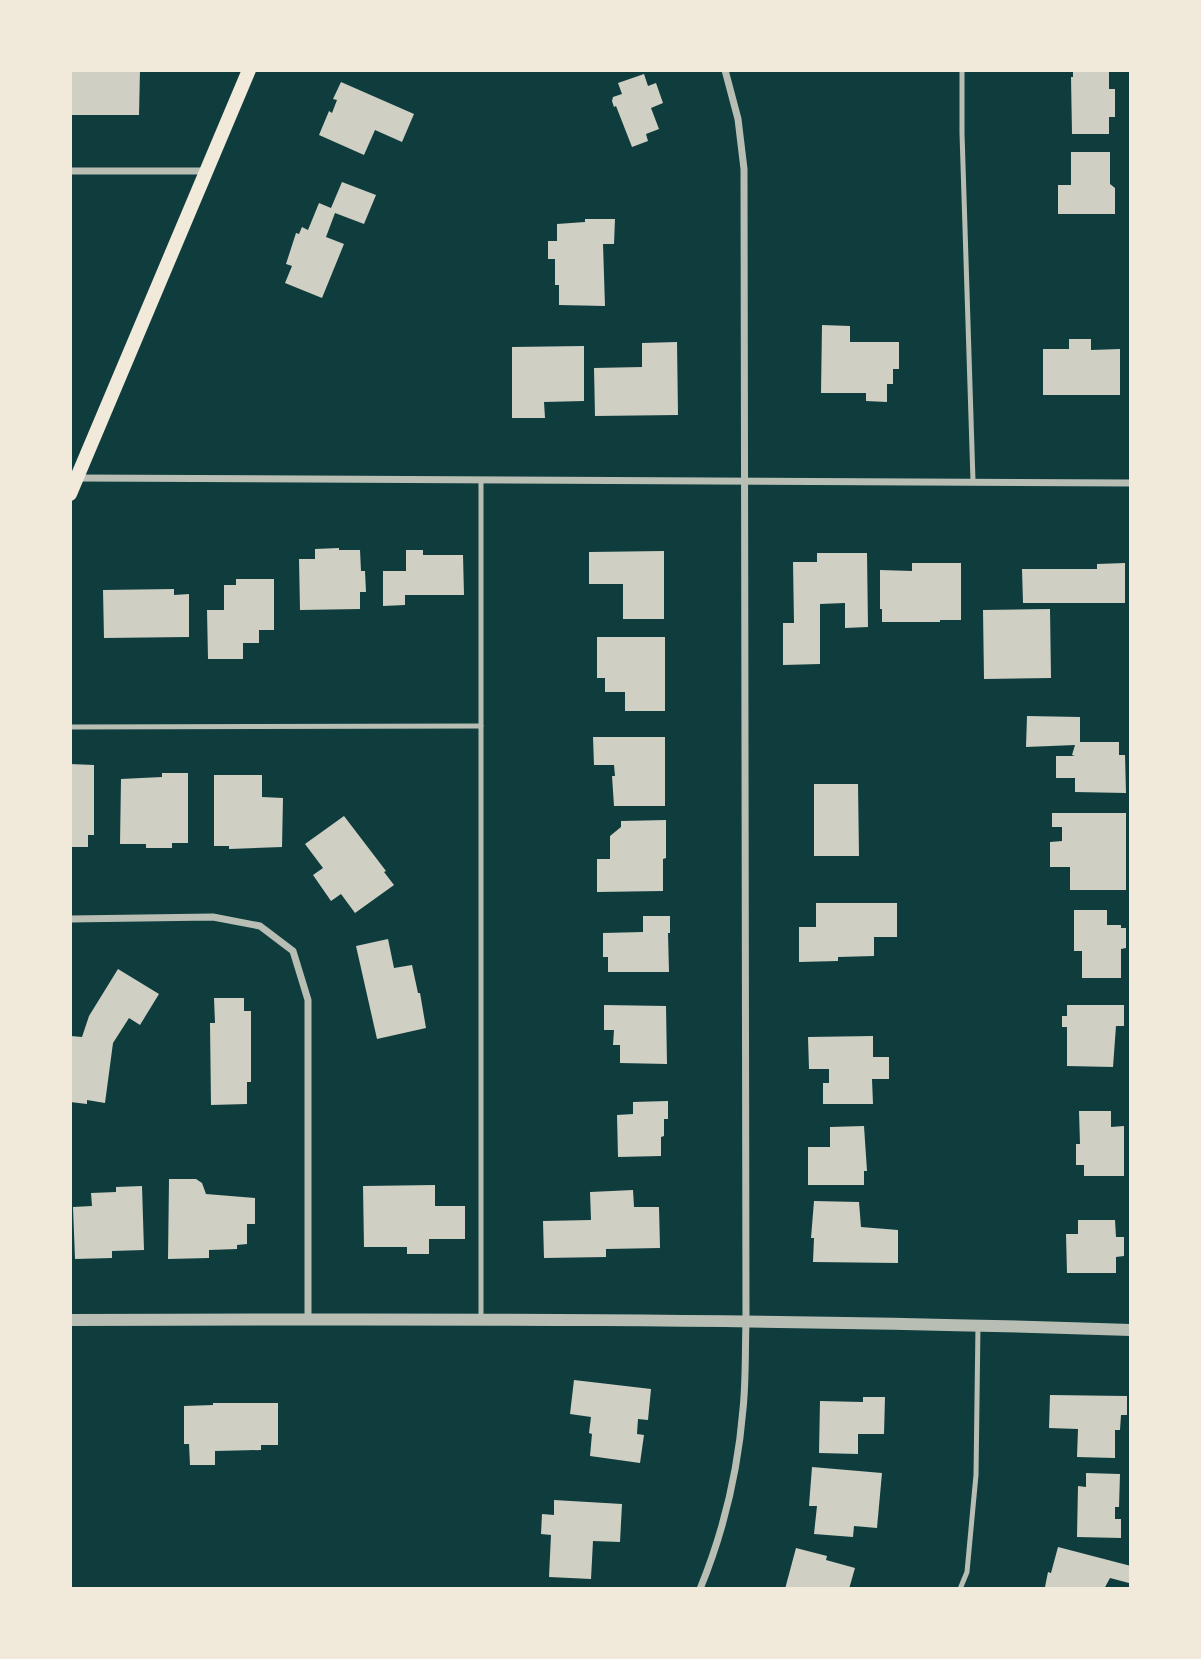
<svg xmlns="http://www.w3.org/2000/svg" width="1201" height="1659" font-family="'DejaVu Sans',sans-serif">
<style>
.building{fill:#cfcfc3}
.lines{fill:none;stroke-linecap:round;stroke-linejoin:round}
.service{stroke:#b8beb3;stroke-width:5}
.minor{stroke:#b8beb3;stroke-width:7}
.tertiary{stroke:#b8beb3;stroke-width:12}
.secondary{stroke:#f1e9da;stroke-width:14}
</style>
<rect width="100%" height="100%" fill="#0f3d3e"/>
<g class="building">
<polygon points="70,70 140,70 139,115 70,115"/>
<polygon points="1073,70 1109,70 1109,89 1115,89 1115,117 1109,117 1109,134 1072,134 1071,77 1073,77"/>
<polygon points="644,74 648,86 656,83 663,103 651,108 659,129 646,134 648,141 632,147 616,106 614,107 612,101 613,97 622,94 618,83"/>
<polygon points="341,82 414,114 402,142 375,130 364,155 319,135 329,111 332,113 337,100 333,99"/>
<polygon points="1071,152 1110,152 1110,184 1115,188 1115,214 1058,214 1058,185 1071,185"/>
<polygon points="342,182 376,195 364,224 335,213 326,237 344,244 322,298 285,283 292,266 286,264 296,233 299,234 302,227 308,230 319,203 331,208"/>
<polygon points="585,219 615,219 614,244 603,244 605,306 559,305 559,285 555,285 555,259 548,259 548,241 557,241 557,224 585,222"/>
<polygon points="822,325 850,326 850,342 899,342 899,369 893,369 893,384 887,384 887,402 866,401 866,393 821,393"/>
<polygon points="1069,339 1091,339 1091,350 1120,349 1120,395 1043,395 1043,349 1069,349"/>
<polygon points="677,342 678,415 595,416 594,368 642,367 642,343"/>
<polygon points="584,346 584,401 544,402 545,418 512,418 512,347"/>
<polygon points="339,548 339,550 360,550 361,571 365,571 366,592 360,592 360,609 300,610 299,559 315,559 315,549"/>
<polygon points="406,550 423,550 423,555 463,555 464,595 405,595 405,605 383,606 383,571 406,571"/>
<polygon points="664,551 664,619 623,619 623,584 589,584 589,552"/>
<polygon points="817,553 867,553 868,627 845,628 845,603 820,604 820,664 783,665 783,623 794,623 793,562 817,562"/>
<polygon points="912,563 961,563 961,620 940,620 940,622 882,622 882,609 880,609 880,570 912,571"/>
<polygon points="1125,563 1125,603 1023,603 1022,569 1097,569 1097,564"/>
<polygon points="236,579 274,579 274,630 259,630 259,643 243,643 243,659 208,659 207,610 224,610 224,585 236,585"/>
<polygon points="174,589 174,595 189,594 189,637 104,638 103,590"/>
<polygon points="1050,609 1051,678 984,679 983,610"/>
<polygon points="597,637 665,637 665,711 625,711 625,692 605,692 605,678 597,678"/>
<polygon points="1027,716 1080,717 1080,742 1119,742 1119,755 1125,755 1126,793 1075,792 1075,778 1056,778 1056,756 1075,756 1072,755 1075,745 1026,747"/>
<polygon points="593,737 665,737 665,806 614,806 612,776 615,776 614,765 594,765"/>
<polygon points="70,764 94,765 94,835 88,835 88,847 70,847"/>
<polygon points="162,773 188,773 188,843 172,843 172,848 146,848 146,844 120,844 121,779 162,777"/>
<polygon points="214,775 262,775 262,797 283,798 282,847 229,849 229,846 214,846"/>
<polygon points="814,784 858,784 859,856 814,856"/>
<polygon points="1052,813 1126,813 1126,890 1070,890 1070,867 1050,867 1050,842 1062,841 1062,827 1052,827"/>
<polygon points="344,816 386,871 384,872 394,885 355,913 341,894 331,901 313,875 323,868 305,844"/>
<polygon points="666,820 666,858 663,859 663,891 597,892 597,859 610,859 610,836 621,827 621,821"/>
<polygon points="816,903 897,903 897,937 874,937 874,956 838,957 838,961 799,962 799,927 816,927"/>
<polygon points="1074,910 1107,910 1107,925 1121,925 1121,928 1126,928 1126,948 1121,949 1121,978 1082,978 1082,951 1074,951"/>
<polygon points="643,916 670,916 670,933 668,933 669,972 608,972 608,957 603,957 603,933 643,932"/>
<polygon points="388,939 394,968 412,965 418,993 420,993 426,1028 377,1039 356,946"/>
<polygon points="118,969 159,994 140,1025 129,1018 113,1043 105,1103 87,1100 87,1104 70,1102 71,1036 82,1037 89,1016"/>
<polygon points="214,998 244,998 244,1011 251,1011 251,1082 247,1082 247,1104 211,1105 210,1023 215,1023"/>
<polygon points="604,1005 666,1006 667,1064 620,1063 620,1045 613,1045 614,1030 604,1030"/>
<polygon points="1067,1005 1124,1005 1124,1026 1116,1026 1113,1067 1067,1066 1067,1027 1062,1027 1062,1016 1067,1016"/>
<polygon points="873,1036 873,1057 889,1057 889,1079 872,1079 873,1104 823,1104 823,1083 829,1083 829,1069 809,1069 808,1037"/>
<polygon points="668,1101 668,1119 664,1119 664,1136 661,1137 661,1156 618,1157 617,1115 633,1114 633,1102"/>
<polygon points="1079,1111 1111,1111 1111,1127 1124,1126 1124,1176 1084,1176 1084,1165 1076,1165 1076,1144 1080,1144"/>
<polygon points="864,1126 867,1171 864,1171 864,1185 808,1185 808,1147 830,1147 830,1127"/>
<polygon points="169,1179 196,1179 202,1183 206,1194 255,1198 255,1224 247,1224 247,1244 237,1245 237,1249 209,1250 209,1258 168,1259"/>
<polygon points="435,1185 435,1206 465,1206 465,1239 429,1239 429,1254 407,1254 407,1247 364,1247 363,1186"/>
<polygon points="142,1186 144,1250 112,1251 112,1258 75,1259 73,1207 92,1206 91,1193 116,1192 116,1187"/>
<polygon points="633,1190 634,1207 659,1207 660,1248 606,1249 606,1257 544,1258 543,1221 591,1220 590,1192"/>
<polygon points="814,1201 859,1202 861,1227 898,1230 898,1263 813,1262 814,1238 811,1238"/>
<polygon points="1078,1220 1115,1220 1116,1237 1124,1237 1124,1256 1116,1257 1116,1273 1067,1273 1066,1234 1078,1234"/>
<polygon points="574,1380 651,1389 648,1420 638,1419 637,1434 644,1435 640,1463 590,1456 592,1434 589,1433 591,1417 570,1414"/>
<polygon points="1050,1395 1127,1396 1127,1415 1121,1415 1120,1430 1115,1430 1115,1458 1077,1457 1078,1429 1049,1428"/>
<polygon points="863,1397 885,1397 884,1434 858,1434 858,1454 819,1453 820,1401 863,1402"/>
<polygon points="213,1403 278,1403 278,1445 261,1445 261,1450 215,1451 215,1465 190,1465 189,1444 184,1444 184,1406 213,1405"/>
<polygon points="812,1467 882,1473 877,1528 854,1526 853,1537 814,1534 817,1506 809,1506"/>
<polygon points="1086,1473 1120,1474 1119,1507 1115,1507 1115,1519 1121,1519 1121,1538 1077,1537 1078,1486 1086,1487"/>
<polygon points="554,1500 622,1504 620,1542 593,1541 591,1579 549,1577 551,1535 541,1534 542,1514 554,1515"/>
<polygon points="1058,1547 1131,1566 1129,1583 1110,1578 1104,1589 1047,1589 1045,1587 1048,1572 1051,1573"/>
<polygon points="796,1548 827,1556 826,1560 855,1568 849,1589 785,1589"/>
</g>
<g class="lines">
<g class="service">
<polyline points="962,70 962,133 973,481"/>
<polyline points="481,480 481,1320"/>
<polyline points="70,727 481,726"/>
<polyline points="960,1589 967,1572 976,1475 978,1325"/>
</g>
<g class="minor">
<polyline points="70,171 206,171"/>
<polyline points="77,478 1131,483"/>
<polyline points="70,919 213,917 260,926 293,951 308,1000 308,1320"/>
<path d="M700 1589C723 1533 738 1470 743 1409 746 1380 745 1351 746 1322L744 169 738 119 725 70"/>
</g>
<path class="tertiary" d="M70 1320C424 1319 778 1318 1131 1330"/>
<polyline class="secondary" points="70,494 249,70"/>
</g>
<rect width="1201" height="1659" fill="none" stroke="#f1e9da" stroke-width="144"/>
</svg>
